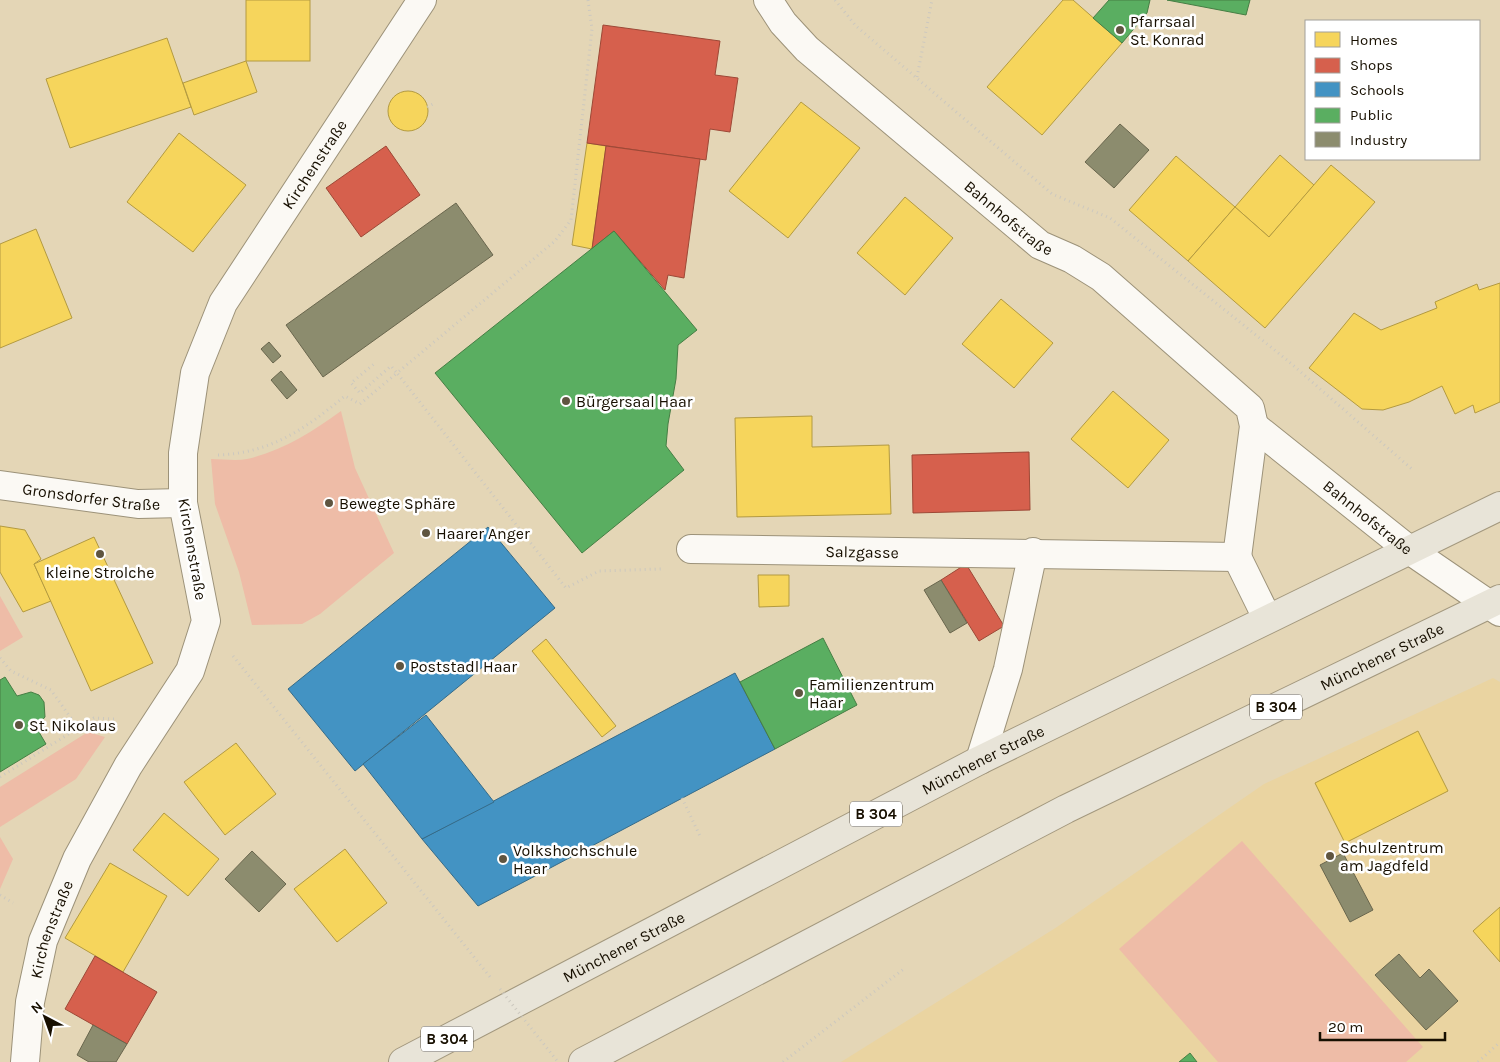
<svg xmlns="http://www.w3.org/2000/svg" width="1500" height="1062" font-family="Karla,sans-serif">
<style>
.built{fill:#ead4a1}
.green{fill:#eebca7}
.homes{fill:#f6d55c;stroke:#b39a40}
.shops{fill:#d6604d;stroke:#9d4836}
.schools{fill:#4393c3;stroke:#366b88}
.public{fill:#5aae61;stroke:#467e44}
.industry{fill:#8c8c6e;stroke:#69664d}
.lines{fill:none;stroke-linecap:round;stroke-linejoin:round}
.minor-casing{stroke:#9c9279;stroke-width:30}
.primary-casing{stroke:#a3987e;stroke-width:30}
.path{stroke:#ccc8bf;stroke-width:3;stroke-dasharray:1 4;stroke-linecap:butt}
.minor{stroke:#fbf9f4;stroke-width:28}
.primary{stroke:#e8e4d8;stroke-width:28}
.path-bridge{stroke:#ccc8bf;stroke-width:3;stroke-dasharray:1 4;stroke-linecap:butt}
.poi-dot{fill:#5f5540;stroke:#fff;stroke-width:2}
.labels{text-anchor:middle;stroke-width:5;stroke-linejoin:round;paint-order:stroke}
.shield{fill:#fff;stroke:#5d574c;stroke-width:1}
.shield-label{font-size:15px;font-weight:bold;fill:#170f00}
.poi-label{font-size:16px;fill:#170f00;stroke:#fff;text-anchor:start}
.street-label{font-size:16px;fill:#170f00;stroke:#fff}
</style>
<rect width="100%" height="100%" fill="#e4d6b6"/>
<polygon class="built" points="1493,678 1500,682 1500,1062 841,1062 1057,927 1264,784"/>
<g class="green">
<path d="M341 411 355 468 394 553 320 614 302 624 252 625 239 572 215 504 211 459C223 459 236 461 247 459 282 451 312 432 341 411Z"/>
<polygon points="0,596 23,637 0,651"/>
<polygon points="88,732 105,737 76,779 0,827 0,787"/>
<polygon points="0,837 13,859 0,889"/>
<polygon points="1242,841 1423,1047 1406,1062 1218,1062 1119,949"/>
</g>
<g class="homes">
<rect x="246" y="0" width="64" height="61"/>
<polygon points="1063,0 1073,0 1122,43 1042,135 987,87"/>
<polygon points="167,38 191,107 70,148 46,79"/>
<polygon points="246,61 257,92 194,115 183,83"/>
<circle cx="408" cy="111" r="20"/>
<polygon points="801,102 860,148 788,238 729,191"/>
<polygon points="179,133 246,185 193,252 127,202"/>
<polygon points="587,143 606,146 592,249 572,245"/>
<polygon points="1280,155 1314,185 1269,237 1235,207"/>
<polygon points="1176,156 1235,207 1188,261 1129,210"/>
<polygon points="1331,165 1375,202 1265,328 1188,261 1235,207 1269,237"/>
<polygon points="905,197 953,238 905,295 857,253"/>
<polygon points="36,229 72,318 0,348 0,244"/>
<polygon points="1500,283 1500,402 1475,413 1473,405 1455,414 1442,386 1409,402 1383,410 1362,409 1309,368 1354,313 1381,330 1437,308 1435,302 1477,284 1479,290"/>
<polygon points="1001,299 1053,343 1014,388 962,344"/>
<polygon points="1113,391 1169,440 1128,488 1071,439"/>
<polygon points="812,416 812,447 889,445 891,514 737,517 735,418"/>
<polygon points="0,526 25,530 41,559 34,564 51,601 23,612 0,572"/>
<polygon points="94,537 153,663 91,691 34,564"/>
<polygon points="758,575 789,575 789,606 759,607"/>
<polygon points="546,639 616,726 602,737 532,651"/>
<polygon points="1418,731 1448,791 1345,843 1315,783"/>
<polygon points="236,743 276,794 225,835 184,782"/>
<polygon points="164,813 219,859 188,896 133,850"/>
<polygon points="345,849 387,903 337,942 294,889"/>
<polygon points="110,863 167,896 123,972 65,938"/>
<polygon points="1500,907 1500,962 1473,931"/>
</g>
<g class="shops">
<polygon points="603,25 720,41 715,75 738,78 730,132 710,129 706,160 587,143"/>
<polygon points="386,146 420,195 361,237 326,188"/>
<polygon points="606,146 700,159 684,278 668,275 665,290 614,231 592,249"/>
<polygon points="1029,452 1030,510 913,513 912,455"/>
<polygon points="966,564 1004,626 979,641 941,580"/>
<polygon points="95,956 157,992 127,1044 65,1009"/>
</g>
<g class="schools">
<polygon points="488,527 555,608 355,771 288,689"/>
<polygon points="735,673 775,749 537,875 478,906 422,839"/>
<polygon points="426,715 494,802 422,839 363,764"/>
</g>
<g class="public">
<polygon points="1109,0 1150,0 1147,13 1122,43 1093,18"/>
<polygon points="1167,0 1250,0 1246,15"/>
<polygon points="614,231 697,330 678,345 676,379 668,424 666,446 684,470 582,553 435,373"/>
<polygon points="823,638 857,705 775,749 740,682"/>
<polygon points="5,677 17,696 31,692 39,695 44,702 45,717 36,727 46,744 0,772 0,680"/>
<polygon points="1190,1053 1197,1062 1179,1062"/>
</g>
<g class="industry">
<polygon points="1120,124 1149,150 1114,188 1085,162"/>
<polygon points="456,203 493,255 323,377 286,325"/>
<polygon points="269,342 281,356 273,363 261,349"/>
<polygon points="281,371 297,390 287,399 271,380"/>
<polygon points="941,580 967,623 950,633 924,590"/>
<polygon points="252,851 286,884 259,912 225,879"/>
<polygon points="1343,853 1373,910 1350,922 1320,865"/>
<polygon points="1399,954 1420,978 1429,969 1458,1001 1426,1030 1375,975"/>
<polygon points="93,1025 127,1044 116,1062 89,1062 77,1055"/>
</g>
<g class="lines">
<defs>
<g id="minor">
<path id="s1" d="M768 0 783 23 807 49 1040 245 1072 259 1101 277 1250 408 1254 426 1237 557"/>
<path id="s2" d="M1254 426 1408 549 1500 612"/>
<path id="s3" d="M0 485 138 504 183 503"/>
<path id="s4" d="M691 549 1237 557"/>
<polyline points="1237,557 1267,618"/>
<polyline points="980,760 1008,669 1033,552"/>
<path id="s5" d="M25 1062 30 1002 43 941 77 859 128 766 190 671 206 621 183 503V453L195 373 223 303 422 0"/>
</g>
<g id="primary">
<path id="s6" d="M403 1062 980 760 1500 506"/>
<path id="s7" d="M583 1062 1066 809 1500 599"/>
</g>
</defs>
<use href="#minor" class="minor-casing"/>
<use href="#primary" class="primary-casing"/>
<g class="path">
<polyline points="588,0 592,29 571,220 555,241 397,373 566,588 599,571 661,569"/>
<polyline points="835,0 856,26 1052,194 1110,218 1287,360 1413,470"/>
<polyline points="917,77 932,0"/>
<polyline points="427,107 433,104"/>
<path d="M218 455C271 453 305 429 345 396L360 404 397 373 391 366 360 393 351 383 374 364"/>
<polyline points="233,656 490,977"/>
<polyline points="0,658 11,671 51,690 78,728"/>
<polyline points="0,777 94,718 115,719"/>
<polyline points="682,798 700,836"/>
<polyline points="0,895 13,903"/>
<polyline points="783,1062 905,968"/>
<polyline points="1478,1062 1500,1042"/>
</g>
<use href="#minor" class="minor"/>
<use href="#primary" class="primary"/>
<polyline class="path-bridge" points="500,989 558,1062"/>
</g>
<g class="poi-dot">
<circle cx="1120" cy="30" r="5"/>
<circle cx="566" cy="401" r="5"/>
<circle cx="329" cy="503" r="5"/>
<circle cx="426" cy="533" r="5"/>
<circle cx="100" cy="554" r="5"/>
<circle cx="400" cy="666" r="5"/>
<circle cx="799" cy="693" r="5"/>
<circle cx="19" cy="725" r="5"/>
<circle cx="1330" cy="856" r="5"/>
<circle cx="503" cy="859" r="5"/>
</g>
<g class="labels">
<g class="shield">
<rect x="1250" y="694.5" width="52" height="25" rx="4"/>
<rect x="850" y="801.5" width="52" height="25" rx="4"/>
<rect x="421" y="1026.5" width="52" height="25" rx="4"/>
</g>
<g class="shield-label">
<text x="1276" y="712">B 304</text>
<text x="876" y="819">B 304</text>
<text x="447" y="1044">B 304</text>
</g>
<g class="poi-label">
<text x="1130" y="27">Pfarrsaal<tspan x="1130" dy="18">St. Konrad</tspan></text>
<text x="576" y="407">Bürgersaal Haar</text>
<text x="339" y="509">Bewegte Sphäre</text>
<text x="436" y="539">Haarer Anger</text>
<text x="100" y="578" text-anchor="middle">kleine Strolche</text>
<text x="410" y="672">Poststadl Haar</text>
<text x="809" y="690">Familienzentrum<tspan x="809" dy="18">Haar</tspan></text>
<text x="29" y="731">St. Nikolaus</text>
<text x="1340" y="853">Schulzentrum<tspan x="1340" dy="18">am Jagdfeld</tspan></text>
<text x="513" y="856">Volkshochschule<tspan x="513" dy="18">Haar</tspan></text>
</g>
<g class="street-label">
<text dy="6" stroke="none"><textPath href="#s5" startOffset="976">Kirchenstraße</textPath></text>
<text dy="6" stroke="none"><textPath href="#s1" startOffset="326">Bahnhofstraße</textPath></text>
<text dy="6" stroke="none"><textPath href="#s3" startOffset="92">Gronsdorfer Straße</textPath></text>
<text dy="6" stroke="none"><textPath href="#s2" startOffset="146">Bahnhofstraße</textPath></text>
<text transform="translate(193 549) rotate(80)" y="6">Kirchenstraße</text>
<text dy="6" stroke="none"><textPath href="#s4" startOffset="171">Salzgasse</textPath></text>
<text dy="6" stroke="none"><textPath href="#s7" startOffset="896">Münchener Straße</textPath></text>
<text dy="6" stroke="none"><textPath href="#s6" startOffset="654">Münchener Straße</textPath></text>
<text dy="6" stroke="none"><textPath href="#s5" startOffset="136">Kirchenstraße</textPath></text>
<text dy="6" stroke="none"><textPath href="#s6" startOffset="249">Münchener Straße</textPath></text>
</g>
</g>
<rect x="1305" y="20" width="175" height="140" fill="#ffffff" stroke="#a29f99"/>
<rect x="1315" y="32" width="25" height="15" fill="#f6d55c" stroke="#a29f99"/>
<text x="1350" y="45" font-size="15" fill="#170f00">Homes</text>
<rect x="1315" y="58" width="25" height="15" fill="#d6604d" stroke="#a29f99"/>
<text x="1350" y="70" font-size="15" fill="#170f00">Shops</text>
<rect x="1315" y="82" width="25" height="15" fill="#4393c3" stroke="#a29f99"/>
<text x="1350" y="95" font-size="15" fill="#170f00">Schools</text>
<rect x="1315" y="108" width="25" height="15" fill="#5aae61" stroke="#a29f99"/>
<text x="1350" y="120" font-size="15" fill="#170f00">Public</text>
<rect x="1315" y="132" width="25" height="15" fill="#8c8c6e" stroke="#a29f99"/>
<text x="1350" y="145" font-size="15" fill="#170f00">Industry</text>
<g transform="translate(45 1017) rotate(319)" stroke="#ffffff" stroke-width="4" paint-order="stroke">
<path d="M0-4L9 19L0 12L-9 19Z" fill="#170f00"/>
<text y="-8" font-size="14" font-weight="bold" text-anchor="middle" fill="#170f00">N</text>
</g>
<path d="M1320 1032v8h125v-8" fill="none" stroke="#170f00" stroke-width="2.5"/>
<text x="1328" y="1032" font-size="15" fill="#170f00" stroke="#ffffff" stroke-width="4" paint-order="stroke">20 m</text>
</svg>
